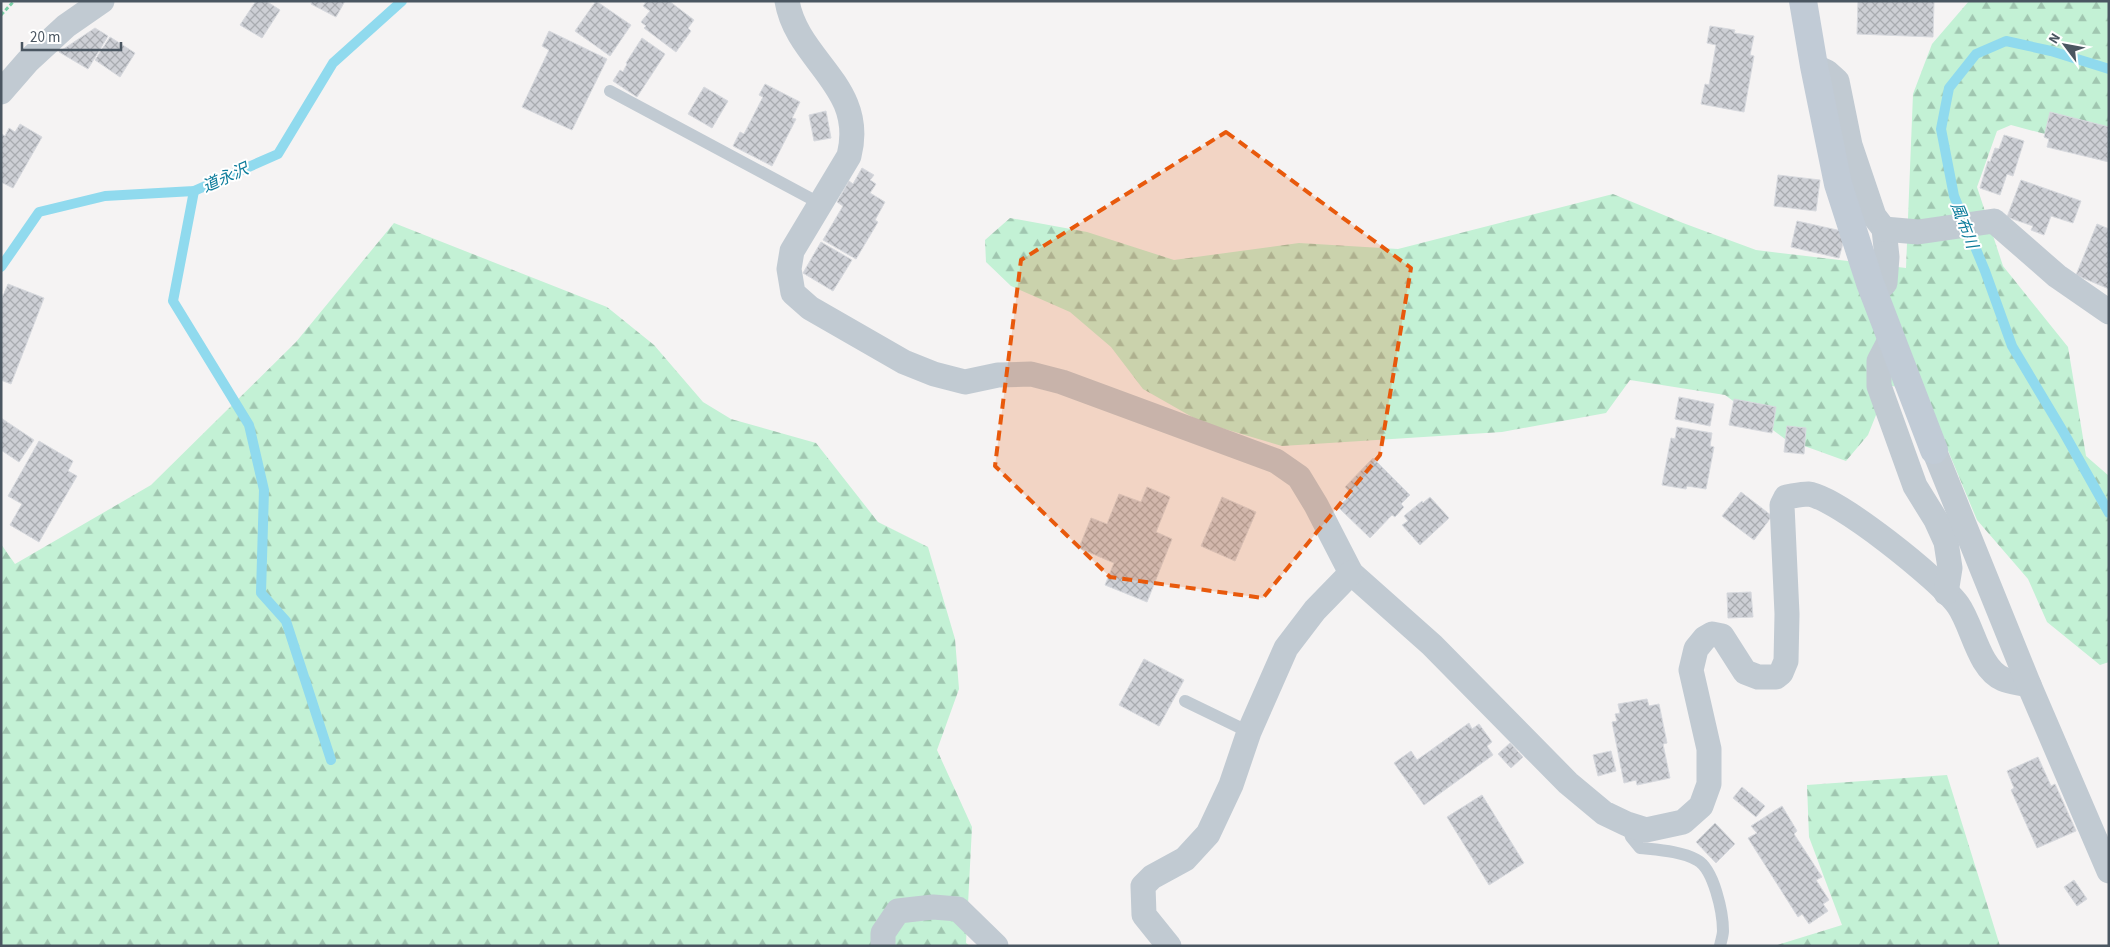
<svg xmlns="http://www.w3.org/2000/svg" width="2110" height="947" font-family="'Source Sans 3','Noto Sans JP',sans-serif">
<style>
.forest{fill:url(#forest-firs)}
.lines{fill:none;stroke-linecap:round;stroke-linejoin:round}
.stream{stroke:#90daee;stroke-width:10}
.building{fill:url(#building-cross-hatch);stroke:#d7d9de}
.path{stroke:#7ad0a6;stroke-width:3;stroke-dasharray:4 2.5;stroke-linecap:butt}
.lane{stroke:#c1cad2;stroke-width:12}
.street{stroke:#c1cad2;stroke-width:25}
.secondary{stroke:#c1cbd6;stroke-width:28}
.marked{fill:#e8590c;fill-opacity:0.2;stroke:#e8590c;stroke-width:4;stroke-dasharray:10 6;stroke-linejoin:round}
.labels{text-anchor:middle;stroke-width:4;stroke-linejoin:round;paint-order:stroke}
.water-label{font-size:16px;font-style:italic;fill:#0c7c9b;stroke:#fff}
</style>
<defs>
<pattern id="forest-firs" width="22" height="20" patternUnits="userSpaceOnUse" patternTransform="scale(1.25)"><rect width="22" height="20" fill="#c3f1d5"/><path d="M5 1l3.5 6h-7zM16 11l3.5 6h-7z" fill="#a0c6b0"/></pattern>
<pattern id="building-cross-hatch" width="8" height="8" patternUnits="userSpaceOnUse" patternTransform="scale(1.25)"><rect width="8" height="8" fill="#cdcfd5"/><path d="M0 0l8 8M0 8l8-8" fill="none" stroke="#a8abb0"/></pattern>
</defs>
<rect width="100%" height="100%" fill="#f5f3f3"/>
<g class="forest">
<polygon points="1969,1 2109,1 2109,163 2097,148 2011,125 1997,131 1977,187 2003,266 2068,347 2086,456 2109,476 2109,662 2100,665 2047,622 2028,579 1977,520 1924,393 1888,385 1868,435 1846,461 1785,439 1725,395 1630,380 1606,413 1502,432 1282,446 1201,422 1143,389 1111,347 1070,312 1011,286 986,262 985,240 1010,218 1087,232 1174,260 1299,243 1398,249 1613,194 1683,223 1756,250 1906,268 1913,94 1932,44"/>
<polygon points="394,223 607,307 654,345 703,402 731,419 816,443 878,522 928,547 955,639 959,689 937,750 972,827 966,943 970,946 1,946 1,544 15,564 151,485 296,342"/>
<polygon points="1947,775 2000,946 1774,946 1842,925 1809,837 1807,785"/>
</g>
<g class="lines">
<g class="stream">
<polyline points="2109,69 2051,51 2006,41 1976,54 1949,88 1941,129 1954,196 1985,271 2012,346 2064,433 2109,513"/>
<polyline points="194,191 173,301 249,425 264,490 261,593 286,621 331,760"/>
<polyline points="1,267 39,212 105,196 194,191 278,154 333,63 402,1"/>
</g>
</g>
<g class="building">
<polygon points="256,1 266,1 280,10 262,38 240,25"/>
<polygon points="312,1 345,1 336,17 311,4"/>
<polygon points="596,1 631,25 610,56 575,31"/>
<polygon points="647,1 669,1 694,20 688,28 691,31 676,52 644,28 646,26 641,22 650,11 643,6"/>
<polygon points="1858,1 1934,1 1933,37 1857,34"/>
<polygon points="1710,26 1735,30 1734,33 1754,36 1750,55 1754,56 1744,112 1701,104 1705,84 1709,85 1716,45 1707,43"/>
<polygon points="95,28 108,36 88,69 59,52"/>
<polygon points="549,31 607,59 572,130 522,107 549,50 542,46"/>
<polygon points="110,37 135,53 120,77 95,60"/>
<polygon points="642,38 665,54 637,97 613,81 620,70 623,72 627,64 626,63"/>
<polygon points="765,84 800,102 792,118 796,119 772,166 733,146 740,132 744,134 763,97 759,95"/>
<polygon points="704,87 728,101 712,128 688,114"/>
<polygon points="826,111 831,138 814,141 809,115"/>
<polygon points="2050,112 2109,127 2109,162 2047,147 2049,139 2044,137"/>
<polygon points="20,124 42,137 13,188 1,182 1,134 5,136 9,128 15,132"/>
<polygon points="2004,135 2024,141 2013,176 2007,174 2000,195 1980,188 1988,161 1990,162 1995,148 1999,149"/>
<polygon points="862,168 874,175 870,180 876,184 870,193 885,202 875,220 878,222 856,259 823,240 843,206 837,202 849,181 853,184"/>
<polygon points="1778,175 1820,180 1816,211 1774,206"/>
<polygon points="2021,180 2081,201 2073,223 2051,216 2044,235 2031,230 2033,226 2007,217"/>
<polygon points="1797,221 1846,232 1839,258 1791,247"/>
<polygon points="2097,224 2109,229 2109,289 2076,275"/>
<polygon points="821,242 852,260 833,291 803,273"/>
<polygon points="8,284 44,298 11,384 1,380 1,300"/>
<polygon points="1679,397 1714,404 1710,426 1675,419"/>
<polygon points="1734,399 1776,407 1772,433 1729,425"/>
<polygon points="1,418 34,440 19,462 1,450"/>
<polygon points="1787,426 1806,428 1804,454 1784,452"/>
<polygon points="1677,427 1712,433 1710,446 1714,447 1706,489 1687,486 1686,489 1662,485 1671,438 1675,439"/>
<polygon points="39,441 73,461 68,471 77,476 39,542 10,525 22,504 8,496"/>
<polygon points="1373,458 1410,495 1401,504 1404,507 1395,517 1392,515 1370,538 1338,507 1352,494 1345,487"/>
<polygon points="1147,487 1170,497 1156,532 1172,539 1147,602 1105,585 1114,563 1079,548 1091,518 1107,524 1119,494 1141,502"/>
<polygon points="1741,492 1772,516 1754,540 1722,516"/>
<polygon points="1222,497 1256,512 1235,561 1201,546"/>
<polygon points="1430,497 1449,518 1420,545 1402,525 1408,521 1404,516 1422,501 1423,503"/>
<polygon points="1751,592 1753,617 1728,618 1727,593"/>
<polygon points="1144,659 1184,680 1159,726 1119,705"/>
<polygon points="1647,699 1649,706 1659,704 1667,743 1663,744 1670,778 1637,785 1636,780 1624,783 1612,722 1617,721 1615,714 1620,713 1618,704"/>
<polygon points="1469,723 1472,729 1479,724 1492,742 1487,746 1493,755 1424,805 1394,763 1411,751 1417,760"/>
<polygon points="1510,743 1523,757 1511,768 1498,754"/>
<polygon points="1611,751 1616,771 1598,776 1593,755"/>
<polygon points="2038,757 2051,786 2055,784 2076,831 2037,848 2011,790 2014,788 2007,771"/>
<polygon points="1742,787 1765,806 1756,817 1733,798"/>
<polygon points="1482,795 1524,863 1489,885 1447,817"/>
<polygon points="1782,806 1797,831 1794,834 1822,877 1816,880 1829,900 1823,904 1828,911 1809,924 1802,914 1798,917 1748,838 1757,833 1751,826"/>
<polygon points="1715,823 1735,844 1716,863 1696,842"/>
<polygon points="2074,880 2087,899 2077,906 2064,887"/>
</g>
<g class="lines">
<polyline class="path" points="1,15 14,1"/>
<g class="lane">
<polyline points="610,91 821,204"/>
<polyline points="1185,701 1249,732"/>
<path d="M1627 824 1631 837 1640 848C1658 850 1681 851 1697 860 1714 869 1723 913 1723 931 1723 935 1721 941 1720 946"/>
</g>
<g class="street">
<path d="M787 1C797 61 867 86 849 156L792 251 789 269 793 293 810 308 904 362 934 374 965 382 998 375 1031 374 1062 382 1276 461 1299 477 1316 505 1351 573 1432 645 1568 783 1604 813 1627 824 1646 830 1683 822 1701 806 1709 784V749L1691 670 1696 649 1705 638 1712 634 1722 636 1745 672 1758 677H1776L1781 673 1786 661 1787 614 1782 505 1786 497C1793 496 1801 494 1808 494 1837 497 1940 580 1958 605 1973 626 1978 668 2003 679 2010 682 2021 683 2029 685"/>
<polyline points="1814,66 1827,72 1837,81 1850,145 1874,216 1884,229 1887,257 1885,283 1874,294"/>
<polyline points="1,92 28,61 66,26 102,1"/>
<polyline points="1884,229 1918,232 1994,221 2057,276 2109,312"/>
<polyline points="1891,338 1879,361 1879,386 1915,486 1936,520 1946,542 1950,568 1946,593"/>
<polyline points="1934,450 2029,685 2109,871"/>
<polyline points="883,946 883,933 898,911 933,907 958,909 996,946"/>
<polyline points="1169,946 1144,915 1143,886 1152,877 1185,859 1208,834 1231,785 1249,732 1286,648 1315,610 1351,573"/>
</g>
<polyline class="secondary" points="1803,1 1814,66 1838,184 1870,283 1934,450"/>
</g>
<path class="marked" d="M1226 132 1411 268 1380 455 1263 598 1110 577 995 466 1021 260Z"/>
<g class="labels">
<g class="water-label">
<text transform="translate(225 177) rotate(-24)" y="6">道永沢</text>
<text transform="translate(1965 225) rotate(69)" y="6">風布川</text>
</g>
</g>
<rect width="2110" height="947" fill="none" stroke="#4a5661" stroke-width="5"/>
<g transform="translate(2065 45) rotate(302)" stroke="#ffffff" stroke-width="4" paint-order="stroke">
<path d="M0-4L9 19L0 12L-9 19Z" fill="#4a5661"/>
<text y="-8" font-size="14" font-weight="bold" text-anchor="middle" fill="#4a5661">N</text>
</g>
<path d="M22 42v8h99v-8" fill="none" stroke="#4a5661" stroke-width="2.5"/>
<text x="30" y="42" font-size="15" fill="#4a5661" stroke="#ffffff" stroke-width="4" paint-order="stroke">20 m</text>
</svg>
